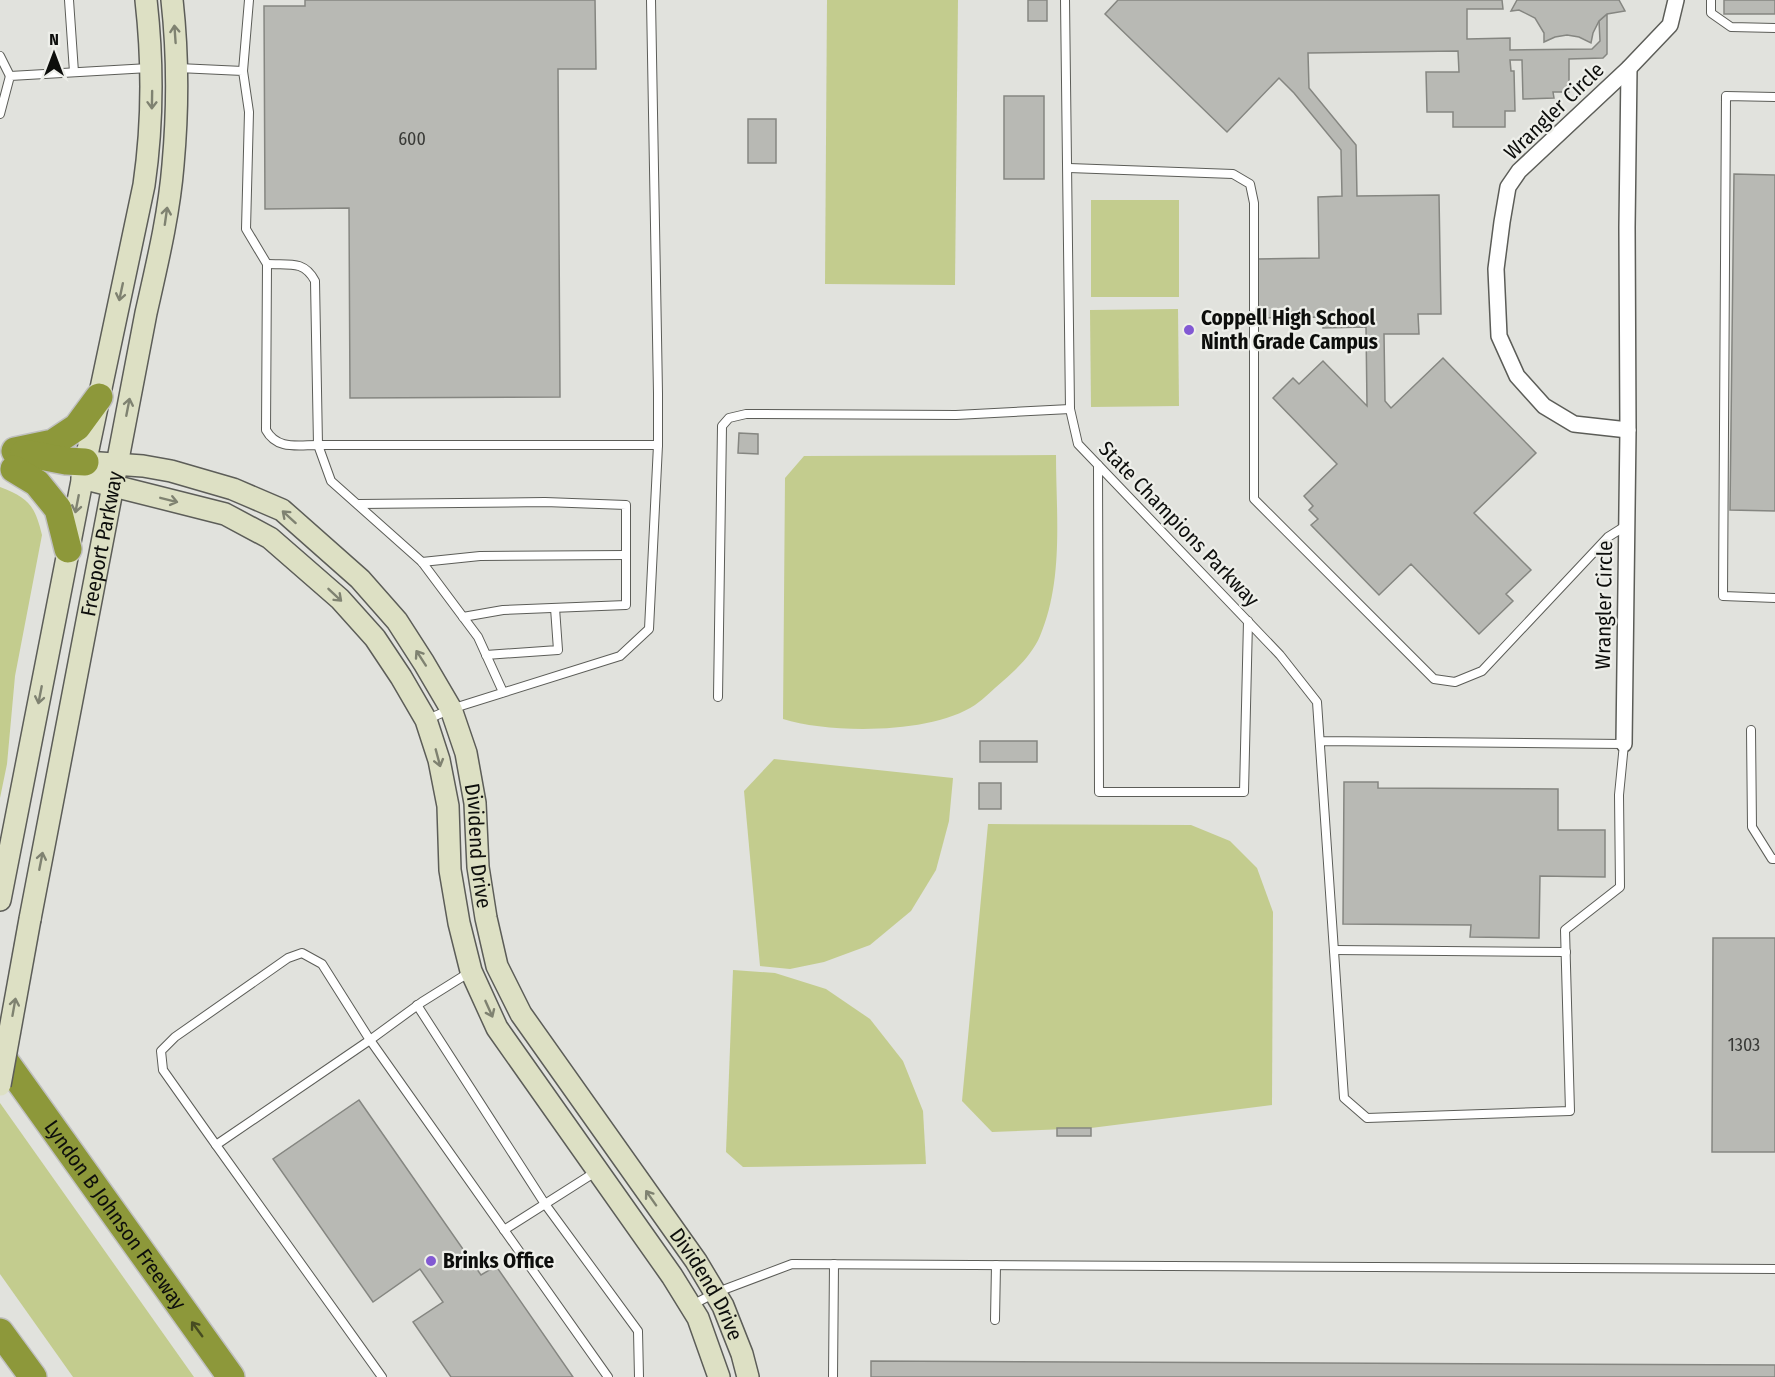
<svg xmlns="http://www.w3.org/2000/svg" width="1775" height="1377" font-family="'Fira Sans Condensed',sans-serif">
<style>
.green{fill:#c3cc8e}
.building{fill:#b8b9b4;stroke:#858681;stroke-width:1.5}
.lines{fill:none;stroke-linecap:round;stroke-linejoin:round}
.lane-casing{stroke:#5c5d58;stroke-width:10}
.street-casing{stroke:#5c5d58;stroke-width:18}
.secondary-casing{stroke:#5c5d58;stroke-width:24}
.highway-casing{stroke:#c0c0c0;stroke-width:30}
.lane{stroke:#fff;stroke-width:8}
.street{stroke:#fff;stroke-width:15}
.secondary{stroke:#dde0c4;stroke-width:21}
.highway{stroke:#8d983a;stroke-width:27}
.secondary-bridge-casing{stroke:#5c5d58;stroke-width:24;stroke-linecap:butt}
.secondary-bridge{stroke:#dde0c4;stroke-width:21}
.oneway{stroke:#7f8271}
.oneway2{stroke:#474c21}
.poi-dot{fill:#8259d3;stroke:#eeefea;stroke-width:2}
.labels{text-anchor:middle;stroke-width:4.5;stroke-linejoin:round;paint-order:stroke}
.number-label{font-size:18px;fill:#383936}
.street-label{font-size:21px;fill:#0d0e0c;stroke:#eeefea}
.poi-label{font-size:21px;font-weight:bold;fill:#0d0e0c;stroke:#eeefea;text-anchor:start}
</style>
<rect width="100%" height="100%" fill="#e1e2dd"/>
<g class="green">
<polygon points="827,0 958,0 955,285 825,284"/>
<rect x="1091" y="200" width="88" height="97"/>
<polygon points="1178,309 1179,406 1091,407 1090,310"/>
<path d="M1056 455C1056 513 1064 580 1040 636 1033 653 1017 669 1003 681 993 689 985 698 975 705 932 734 831 734 783 719L785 478 804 456Z"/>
<path d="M0 487C29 498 35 506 42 535L15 676 7 764 0 798Z"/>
<polygon points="774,759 953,778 949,821 936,870 911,911 870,945 824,962 790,969 760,966 744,791"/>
<polygon points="988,824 1191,825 1230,841 1257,868 1273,912 1272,1105 1091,1128 992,1132 962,1101"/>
<polygon points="733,970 775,973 826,989 870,1019 903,1061 923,1111 926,1164 743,1167 726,1152"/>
<polygon points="0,1103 194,1377 73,1377 0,1274"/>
</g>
<g class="building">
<polygon points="305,0 595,0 596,69 558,69 560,397 350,398 349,208 265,209 264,6 305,6"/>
<rect x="1028" y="0" width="19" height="21"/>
<polygon points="1118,0 1502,0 1503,9 1467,9 1467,39 1510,38 1510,50 1592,49 1600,41 1599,21 1607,14 1607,54 1603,58 1569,59 1569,92 1553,92 1554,98 1523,99 1522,60 1510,60 1511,71 1514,71 1515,111 1505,111 1505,127 1453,127 1453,112 1427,112 1426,72 1459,72 1458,51 1308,53 1309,88 1356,145 1357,196 1439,195 1441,314 1418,314 1419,334 1384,334 1385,401 1391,408 1443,358 1536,453 1474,513 1531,570 1506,594 1513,601 1479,634 1411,564 1379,595 1311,525 1318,519 1309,510 1313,506 1304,496 1337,464 1273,398 1293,378 1299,384 1323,361 1367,406 1366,327 1323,328 1323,317 1258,318 1257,259 1319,258 1318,197 1342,196 1341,150 1294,93 1279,78 1227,132 1105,14"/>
<polygon points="1517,0 1619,0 1625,11 1607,14 1599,21 1593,33 1591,43 1579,37 1567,35 1555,37 1544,42 1544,33 1535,18 1519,10 1511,11"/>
<rect x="1724" y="0" width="51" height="14"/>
<rect x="1004" y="96" width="40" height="83"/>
<rect x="748" y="119" width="28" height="44"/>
<polygon points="1734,174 1775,175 1775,511 1730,510"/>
<polygon points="739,433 758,434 758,454 738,453"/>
<rect x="980" y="741" width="57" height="21"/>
<polygon points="1344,782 1378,782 1378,788 1558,789 1558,830 1605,830 1605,877 1540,876 1539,938 1470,937 1471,925 1343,924"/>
<rect x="979" y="783" width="22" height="26"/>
<polygon points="1713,938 1775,938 1775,1152 1712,1152"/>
<polygon points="359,1100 481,1275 496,1266 573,1377 451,1377 413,1322 443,1302 420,1269 373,1302 273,1159"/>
<rect x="1057" y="1128" width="34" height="8"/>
<polygon points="871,1361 1775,1365 1775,1377 871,1377"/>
</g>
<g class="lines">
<defs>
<g id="lane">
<polyline points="69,0 74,72"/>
<polyline points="1065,0 1070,409 1078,444 1280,655 1317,702 1344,1098 1367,1118 1570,1111 1565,930 1620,887 1619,795 1624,744 1320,741"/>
<polyline points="1711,0 1711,13 1731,27 1775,28"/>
<polyline points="0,56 10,76"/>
<path d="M178 68 243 71 249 112 246 229 267 264 266 430C277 450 297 445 318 445L331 481 422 562 478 637 503 692"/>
<polyline points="243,71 249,0"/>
<polyline points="1775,97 1726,96 1723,596 1775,598"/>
<polyline points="0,114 10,76 149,68"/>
<polyline points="1069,168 1233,174 1250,184 1254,203 1254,499 1434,679 1455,682 1482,671 1608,537 1627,525"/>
<path d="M267 264C289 265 304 260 315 281L318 445H658"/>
<polyline points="1098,465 1099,792 1244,792 1248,621"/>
<polyline points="359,504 545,502 626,505 626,605 503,610 463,617"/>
<polyline points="422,562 480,556 626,555"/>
<polyline points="486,655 558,650 555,608"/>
<polyline points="718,697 722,426 729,418 746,414 956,415 1070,409"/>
<polyline points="428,719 451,709 620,656 649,629 658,445 658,393 651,0"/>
<polyline points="1751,730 1752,827 1772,859 1775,859"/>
<polyline points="1334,950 1566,952"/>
<polyline points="417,1005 545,1204 638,1331 639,1377"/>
<polyline points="216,1145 163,1070 161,1051 175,1037 288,958 302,953 322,964 370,1040 422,1002 470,972"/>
<polyline points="504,1230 597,1171"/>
<polyline points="692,1305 715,1293 792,1264 1775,1269"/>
<polyline points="995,1320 996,1265"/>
<polyline points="382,1377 216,1145 370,1040 608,1377"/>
<polyline points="833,1377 834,1264"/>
</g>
<g id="street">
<polyline points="1628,430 1574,424 1544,406 1517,376 1499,336 1496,269 1502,222 1508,187 1519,171 1629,68 1670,25 1676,0"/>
<polyline points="1624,744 1628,430 1627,227 1629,68"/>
</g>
<g id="secondary">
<path id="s1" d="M85 462 143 466 171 471 233 489 282 510 360 579 397 621 424 663 451 709 466 753 475 803 478 867 486 918 497 966 521 1014 696 1261 723 1306 742 1354 748 1377"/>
<polyline points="82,478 225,514 270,538 340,599 375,638 401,677 426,720 439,760 448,806 450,870 459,923 471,971 497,1028 672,1276 698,1318 719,1377"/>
<path d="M0 900 89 445 144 185C153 123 153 62 146 0"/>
<path id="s2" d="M30 919 146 313C157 264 169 215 173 165 178 110 178 54 172 0"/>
</g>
<g id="highway">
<polyline points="15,451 53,443 77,427 99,397"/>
<polyline points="24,453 66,461 85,462"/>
<polyline points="14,469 37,483 58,509 68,549"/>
<path id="s3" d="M0 1054 231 1377"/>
<polyline points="0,1332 33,1377"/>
</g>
</defs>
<use href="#lane" class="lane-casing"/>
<use href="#street" class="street-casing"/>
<use href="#secondary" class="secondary-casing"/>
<use href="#highway" class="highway-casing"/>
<use href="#lane" class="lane"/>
<use href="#street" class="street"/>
<use href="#secondary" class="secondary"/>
<use href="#highway" class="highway"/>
<defs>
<polyline id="secondary-bridge" points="0,1085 30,919"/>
</defs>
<use href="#secondary-bridge" class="secondary-bridge-casing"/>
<use href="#secondary-bridge" class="secondary-bridge"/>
</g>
<defs><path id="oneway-shaft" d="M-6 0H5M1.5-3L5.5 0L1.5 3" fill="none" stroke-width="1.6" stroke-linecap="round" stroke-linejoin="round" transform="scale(1.5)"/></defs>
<g class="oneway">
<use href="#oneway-shaft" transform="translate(175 34) rotate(-94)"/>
<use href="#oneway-shaft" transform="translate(152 100) rotate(91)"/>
<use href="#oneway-shaft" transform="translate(166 216) rotate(-82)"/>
<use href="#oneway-shaft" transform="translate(121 292) rotate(102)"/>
<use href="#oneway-shaft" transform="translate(128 407) rotate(-79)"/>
<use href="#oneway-shaft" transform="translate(169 500) rotate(14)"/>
<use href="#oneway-shaft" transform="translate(77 504) rotate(101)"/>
<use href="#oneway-shaft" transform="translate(289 517) rotate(-138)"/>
<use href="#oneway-shaft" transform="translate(335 595) rotate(43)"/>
<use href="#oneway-shaft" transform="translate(421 658) rotate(-123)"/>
<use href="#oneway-shaft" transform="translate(40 695) rotate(101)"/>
<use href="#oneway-shaft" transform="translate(438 758) rotate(75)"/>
<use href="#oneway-shaft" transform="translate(41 861) rotate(-79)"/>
<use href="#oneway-shaft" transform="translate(14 1007) rotate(-80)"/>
<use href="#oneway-shaft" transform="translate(489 1009) rotate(66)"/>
<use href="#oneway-shaft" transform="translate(651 1198) rotate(-125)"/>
</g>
<use class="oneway2" href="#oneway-shaft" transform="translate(197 1329) rotate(-126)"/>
<g class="poi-dot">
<circle cx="1189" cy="330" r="6"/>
<circle cx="431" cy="1261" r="6"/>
</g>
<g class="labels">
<g class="number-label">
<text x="412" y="145">600</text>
<text x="1744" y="1051">1303</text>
</g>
<g class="street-label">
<text transform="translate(1554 111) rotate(-44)" y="7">Wrangler Circle</text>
<text transform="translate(1179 524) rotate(46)" y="7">State Champions Parkway</text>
<text dy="7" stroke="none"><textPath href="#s2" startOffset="382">Freeport Parkway</textPath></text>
<text transform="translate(1604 605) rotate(-89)" y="7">Wrangler Circle</text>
<text dy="7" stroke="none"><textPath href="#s1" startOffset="608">Dividend Drive</textPath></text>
<text dy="7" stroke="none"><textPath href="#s3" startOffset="198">Lyndon B Johnson Freeway</textPath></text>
<text dy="7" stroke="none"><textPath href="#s1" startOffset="1112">Dividend Drive</textPath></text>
</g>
<g class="poi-label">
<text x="1201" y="325">Coppell High School<tspan x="1201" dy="24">Ninth Grade Campus</tspan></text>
<text x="443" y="1268">Brinks Office</text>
</g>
</g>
<g transform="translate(54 54)" stroke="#eeefea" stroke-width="4.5" paint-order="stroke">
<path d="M0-4.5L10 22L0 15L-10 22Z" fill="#0d0e0c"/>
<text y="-9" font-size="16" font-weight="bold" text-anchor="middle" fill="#0d0e0c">N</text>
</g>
</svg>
